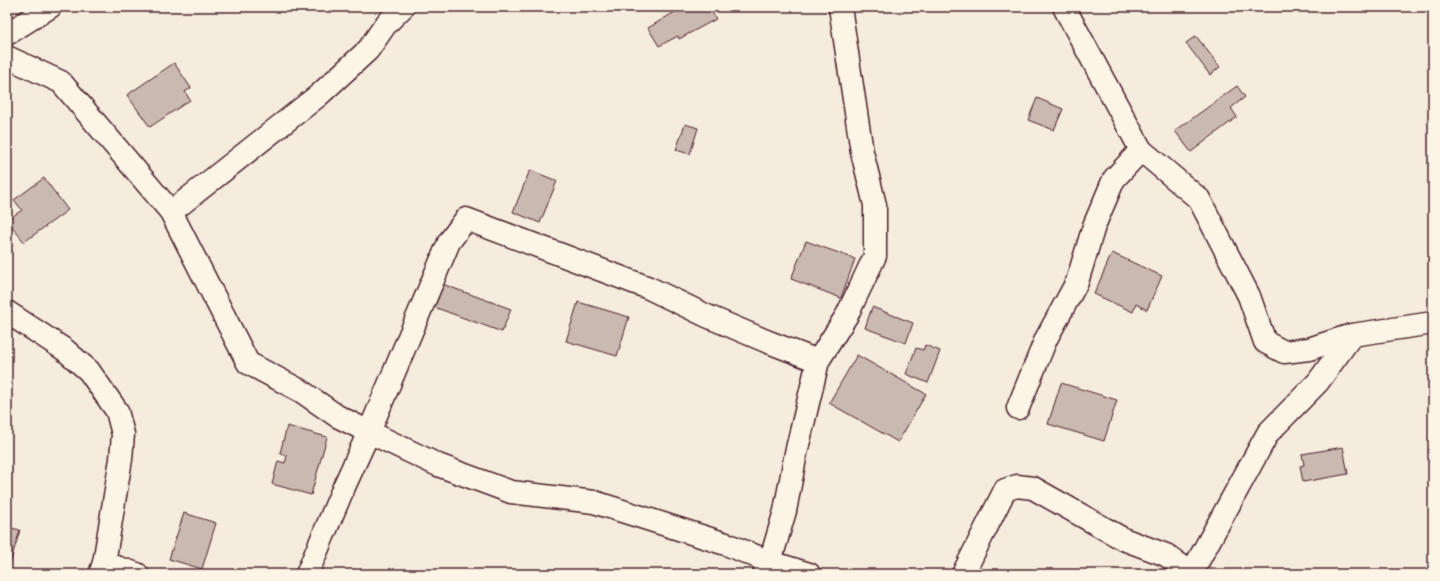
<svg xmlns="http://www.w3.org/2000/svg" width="1440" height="581" font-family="Itim,sans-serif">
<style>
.building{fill:#cab9b1;stroke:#4a1f2b}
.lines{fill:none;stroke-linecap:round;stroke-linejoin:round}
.minor-casing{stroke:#4a1f2b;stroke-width:25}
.minor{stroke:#fcf5e5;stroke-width:22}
</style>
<rect width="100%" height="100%" fill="#f5ecde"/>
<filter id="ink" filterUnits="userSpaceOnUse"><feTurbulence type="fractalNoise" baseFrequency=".025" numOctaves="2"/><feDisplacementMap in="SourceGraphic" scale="8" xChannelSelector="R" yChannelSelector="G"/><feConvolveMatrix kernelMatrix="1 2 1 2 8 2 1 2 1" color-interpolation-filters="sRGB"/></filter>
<g filter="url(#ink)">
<g class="building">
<polygon points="683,7 709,7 716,19 679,39 678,36 659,46 648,28"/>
<polygon points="1196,36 1220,67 1210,75 1186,43"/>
<polygon points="174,63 191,88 185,92 190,100 150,127 127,95"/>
<polygon points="1237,86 1245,97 1231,108 1237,117 1191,152 1175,131"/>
<polygon points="1037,98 1063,109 1054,130 1028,120"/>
<polygon points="685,124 698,128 690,154 676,150"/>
<polygon points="530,170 557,181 540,223 513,212"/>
<polygon points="44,178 68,210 24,242 7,220 22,210 14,200"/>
<polygon points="806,241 855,259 841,298 791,279"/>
<polygon points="1112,253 1162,276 1147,310 1136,304 1133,312 1094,294"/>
<polygon points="442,284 511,309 502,332 434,307"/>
<polygon points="578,302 629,317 617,356 566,341"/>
<polygon points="872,307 913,323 906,343 865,328"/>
<polygon points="925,345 940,351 928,383 906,374 916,348 923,350"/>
<polygon points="857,355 926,394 898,442 829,403"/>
<polygon points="1061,383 1117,400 1104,441 1048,424"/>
<polygon points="287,426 327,437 311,495 272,484 278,461 285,463 287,456 280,453"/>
<polygon points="1343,447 1348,474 1303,482 1300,466 1304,465 1302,454"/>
<polygon points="184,513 216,523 202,569 169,559"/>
<polygon points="7,527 20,530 8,570 7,570"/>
</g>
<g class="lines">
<defs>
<g id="minor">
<polyline points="1064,7 1141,150"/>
<polyline points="7,34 50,7"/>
<polyline points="7,57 61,82 171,212 248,363 301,391 337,416 369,432 343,489 307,574"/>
<polyline points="171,212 319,95 368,50 386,24 403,7"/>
<polyline points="7,312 65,350 89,371 117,411 123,434 121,459 104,563 100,574"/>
<polyline points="818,361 766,341 707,316 649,288 466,219 449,242 369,432 438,465 511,492 594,502 726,544 770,562 785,511 796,453 818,361 847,315 875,256 875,205 862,152 840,7"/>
<polyline points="1018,408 1046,339 1077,282 1094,226 1114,179 1141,150 1199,199 1249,296 1265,342 1284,352 1309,349 1352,335 1433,323"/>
<polyline points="104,563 137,574"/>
<polyline points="764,574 770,562 809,574"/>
<polyline points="963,574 1005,490 1017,486 1033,488 1123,539 1166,555 1191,573"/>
<polyline points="1191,574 1268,433 1318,382 1352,335"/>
</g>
</defs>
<use href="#minor" class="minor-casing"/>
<use href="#minor" class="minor"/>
</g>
</g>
<rect width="1440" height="581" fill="none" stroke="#fcf5e5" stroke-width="24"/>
<rect x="12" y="12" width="1416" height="557" fill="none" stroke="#4a1f2b" stroke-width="1.5" filter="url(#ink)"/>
</svg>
